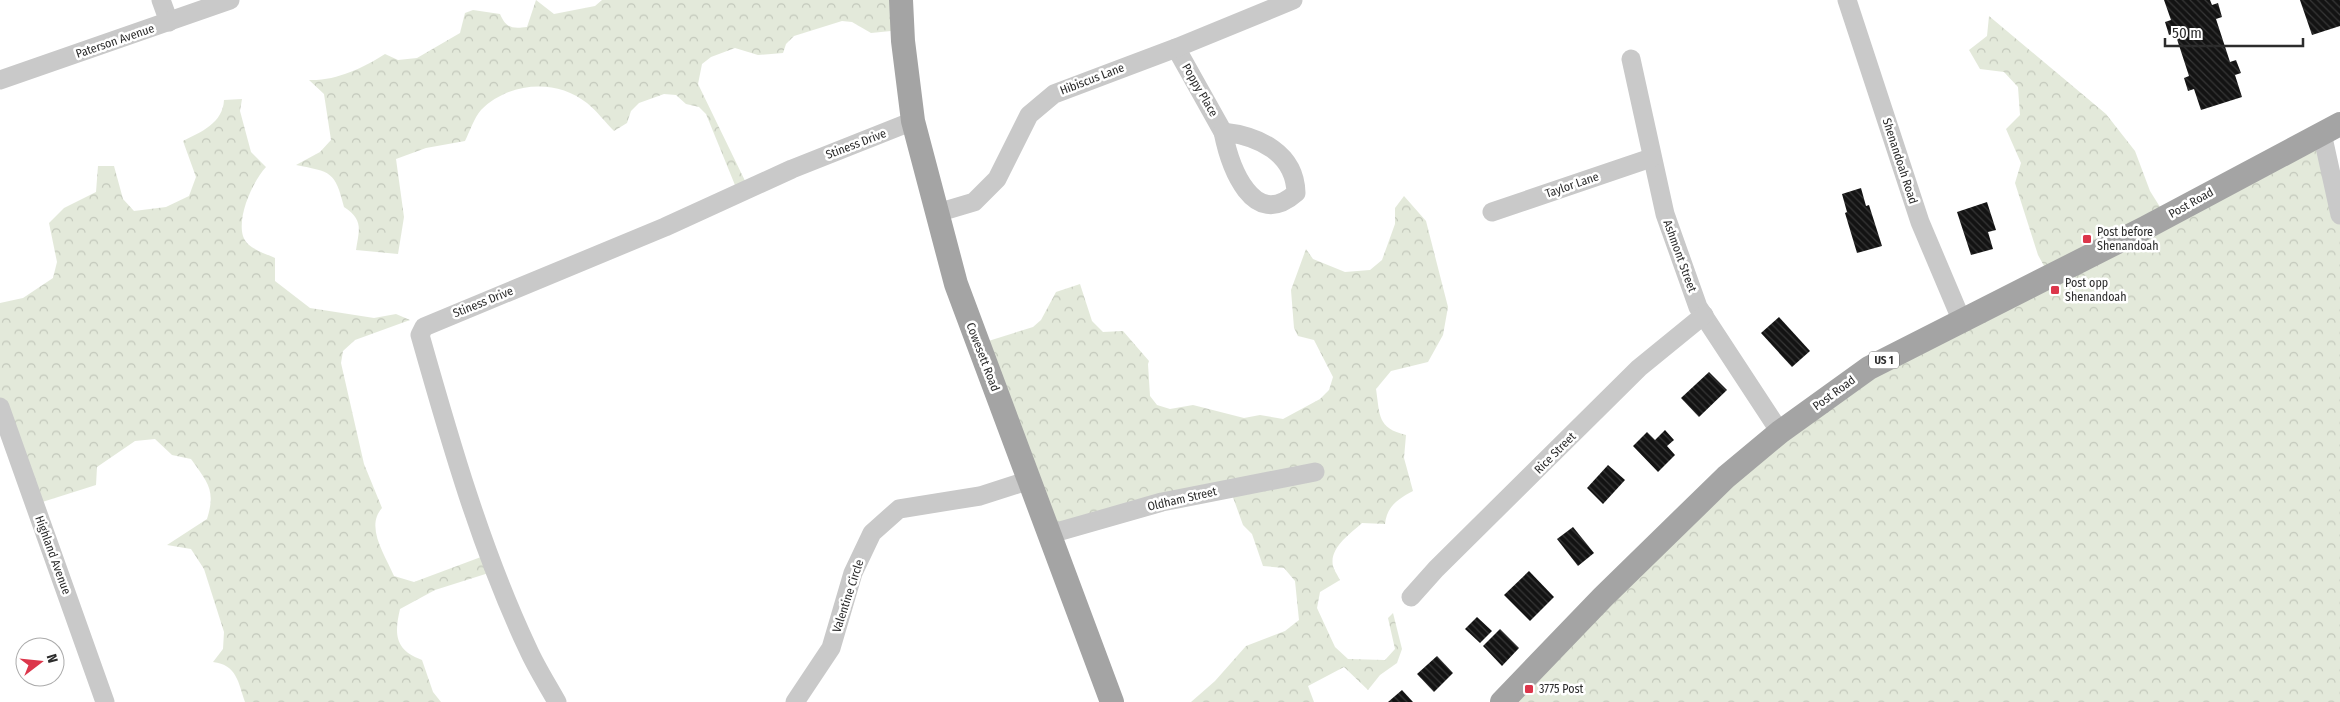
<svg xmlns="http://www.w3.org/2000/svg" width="2340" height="702" font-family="'Fira Sans Condensed',sans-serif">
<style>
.forest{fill:url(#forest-crowns)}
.building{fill:url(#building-back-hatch)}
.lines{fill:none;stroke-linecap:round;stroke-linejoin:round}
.minor{stroke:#c9c9c9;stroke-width:19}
.major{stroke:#a4a4a4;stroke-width:24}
.poi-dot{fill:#dc364b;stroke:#fff;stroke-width:2}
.labels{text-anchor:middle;stroke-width:5;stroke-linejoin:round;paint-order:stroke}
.shield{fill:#fff;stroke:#6b6b6b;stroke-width:1}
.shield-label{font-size:11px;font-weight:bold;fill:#2c2c2c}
.street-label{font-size:12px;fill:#2c2c2c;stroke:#fff}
.poi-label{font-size:12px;fill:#2c2c2c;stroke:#fff;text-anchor:start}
</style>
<defs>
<pattern id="forest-crowns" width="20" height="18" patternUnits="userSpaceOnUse" patternTransform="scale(1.25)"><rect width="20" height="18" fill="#e3e9da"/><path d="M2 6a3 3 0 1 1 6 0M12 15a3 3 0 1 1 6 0" fill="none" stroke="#c3c8bb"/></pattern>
<pattern id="building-back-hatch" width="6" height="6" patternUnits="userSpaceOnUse" patternTransform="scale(1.25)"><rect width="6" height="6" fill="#131313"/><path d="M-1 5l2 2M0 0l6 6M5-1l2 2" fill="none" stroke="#363636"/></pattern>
</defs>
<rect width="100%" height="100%" fill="#fff"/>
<g class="forest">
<path d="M536 0 554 14 595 6 602 0H903L901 30 871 33 852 22 842 21 794 36 786 44 783 53 758 55 735 48 711 57 702 64 698 84 748 187 737 190 706 114 699 107 686 104 676 95 664 94 639 103 631 111 627 123 614 131C605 122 597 111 587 103 556 78 509 82 481 110 474 118 470 131 465 141L426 148 396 159 404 217 398 254 356 250C359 230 364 220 344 207 335 171 331 172 296 165L320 152 331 140 324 94 309 80C336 81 363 68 385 54L398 60 417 58 460 33 465 13 473 10 500 14C506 28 512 29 527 27Z"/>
<polygon points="1989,16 2106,114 2135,151 2150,191 2165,215 2325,135 2340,210 2340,702 1502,702 1739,468 1922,339 2049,275 2038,255 2015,183 2021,163 2006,129 2020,115 2018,87 2004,72 1980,69 1969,50 1987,36"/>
<path d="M242 99 240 111 251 152 266 167C253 181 237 216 243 236 247 249 265 253 275 258V281L310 308 374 318 396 314 410 320 355 340 343 351 341 363 364 464 382 508C365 527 385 555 394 576L414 582 489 554 495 571 435 590 400 609C394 635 395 650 422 660L433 692 441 702H245C238 682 237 665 213 662L223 649 224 632 204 569 191 549 167 545 207 519C216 490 208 483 191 459L172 455 155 439 135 441 97 467 96 485 36 504 0 401V303L23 298 53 278 57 262 49 223 64 208 96 192 98 166H114L123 199 134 211 166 207 189 196 196 177 183 141C201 132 223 123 224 100Z"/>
<path d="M1404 196 1426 221 1448 307 1443 335 1428 362 1391 371 1376 389C1380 415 1377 428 1406 435L1404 458 1413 491C1398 499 1387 506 1385 524L1362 523C1350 534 1329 548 1333 566 1334 570 1338 576 1340 580L1320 592 1317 608 1335 647 1348 659 1385 660 1395 649 1388 618 1393 613 1402 649 1397 663 1380 675 1368 690 1344 667 1308 686 1314 702H1191L1215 681 1246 646 1285 631 1299 620 1295 581 1284 568 1263 566 1252 534 1243 525 1230 489 1054 530 982 343 1033 327 1041 320 1056 292 1080 284 1092 321 1103 332 1123 331 1149 361 1148 364 1150 396 1157 405 1170 409 1193 405 1244 418 1260 415 1283 419 1320 399 1329 390 1333 377 1314 340 1298 336 1294 328 1291 290 1306 249 1313 259 1345 272 1370 270 1382 260 1395 224V208Z"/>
</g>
<g class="building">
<polygon points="2164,0 2210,0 2212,5 2218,3 2222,17 2216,19 2230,62 2236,60 2241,73 2235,75 2242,97 2201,110 2194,89 2188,91 2184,78 2189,76 2175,33 2169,35 2165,22 2171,20"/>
<polygon points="2300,0 2340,0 2340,26 2312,35"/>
<polygon points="1861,188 1866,206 1869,205 1882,246 1857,253 1845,213 1847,212 1842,194"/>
<polygon points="1987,202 1996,230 1988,232 1993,249 1971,255 1957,212"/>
<polygon points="1779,317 1810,351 1792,367 1761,333"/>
<polygon points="1709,372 1727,390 1699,417 1681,398"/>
<polygon points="1665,430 1674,440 1667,446 1675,455 1658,472 1633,446 1647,432 1655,440"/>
<polygon points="1608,465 1625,480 1603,504 1587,488"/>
<polygon points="1573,527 1594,553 1578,566 1557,539"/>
<polygon points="1529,571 1554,597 1530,621 1504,595"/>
<polygon points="1477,617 1492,631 1480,643 1465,629"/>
<polygon points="1500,629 1519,648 1502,666 1483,646"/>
<polygon points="1437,656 1453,673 1434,692 1417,674"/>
<polygon points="1402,690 1413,702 1388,702"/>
</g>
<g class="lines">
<g class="minor">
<polyline points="161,0 169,22"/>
<polyline points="1847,0 1920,222 1961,319"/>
<polyline points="1176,48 1223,132"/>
<polyline points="1631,59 1665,214 1698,307 1780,432"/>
<polyline points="0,80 230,0"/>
<path d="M1223 132C1259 136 1295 153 1296 193 1253 231 1230 167 1223 132Z"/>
<polyline points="2322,133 2340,215"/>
<polyline points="1492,212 1651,158"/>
<polyline points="937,213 974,202 997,179 1029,115 1054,94 1176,48 1293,0"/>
<polyline points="0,407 105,702"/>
<polyline points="1050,534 1162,502 1315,472"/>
<polyline points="1411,597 1436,569 1639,368 1704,315"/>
<path d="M557 702C547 684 536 667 528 649 481 549 450 441 420 335L424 327 665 227 792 169 913 121"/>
<polyline points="795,702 831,648 853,573 872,533 899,509 980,496 1030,480"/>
</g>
<g class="major">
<polyline points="901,0 903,41 913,121 956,284 1112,702"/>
<polyline points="1502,702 1603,597 1726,477 1780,432 1869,368 2145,228 2340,124"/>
</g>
</g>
<g class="poi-dot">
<rect x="2082" y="234" width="10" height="10" rx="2.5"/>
<rect x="2050" y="285" width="10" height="10" rx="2.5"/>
<rect x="1524" y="684" width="10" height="10" rx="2.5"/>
</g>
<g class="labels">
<rect class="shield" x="1869" y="351.5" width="30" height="17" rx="4"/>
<g class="shield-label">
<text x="1884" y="364">US 1</text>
</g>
<g class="street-label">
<text transform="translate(115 41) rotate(-19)" y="4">Paterson Avenue</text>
<text transform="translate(1092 79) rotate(-21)" y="4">Hibiscus Lane</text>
<text transform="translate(1200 90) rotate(60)" y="4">Poppy Place</text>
<text transform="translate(856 144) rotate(-21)" y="4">Stiness Drive</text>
<text transform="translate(1900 161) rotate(72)" y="4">Shenandoah Road</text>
<text transform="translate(1572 185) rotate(-19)" y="4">Taylor Lane</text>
<text transform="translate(2191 203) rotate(-29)" y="4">Post Road</text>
<text transform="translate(1680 256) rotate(70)" y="4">Ashmont Street</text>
<text transform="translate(483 302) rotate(-22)" y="4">Stiness Drive</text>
<text transform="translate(983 357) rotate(69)" y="4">Cowesett Road</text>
<text transform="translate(1834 393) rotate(-36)" y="4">Post Road</text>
<text transform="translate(1555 453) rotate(-45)" y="4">Rice Street</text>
<text transform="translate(1182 499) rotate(-13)" y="4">Oldham Street</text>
<text transform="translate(53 555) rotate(70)" y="4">Highland Avenue</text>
<text transform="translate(848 596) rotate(-72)" y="4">Valentine Circle</text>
</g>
<g class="poi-label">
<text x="2097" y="236">Post before<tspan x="2097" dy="14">Shenandoah</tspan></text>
<text x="2065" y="287">Post opp<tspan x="2065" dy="14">Shenandoah</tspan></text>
<text x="1539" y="693">3775 Post</text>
</g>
</g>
<g transform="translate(40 662) rotate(74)"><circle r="24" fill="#ffffff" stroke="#ababab"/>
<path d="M0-4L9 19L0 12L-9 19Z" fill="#dc364b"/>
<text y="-8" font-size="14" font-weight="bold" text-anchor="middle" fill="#2c2c2c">N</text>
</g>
<path d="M2165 38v8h138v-8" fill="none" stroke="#2c2c2c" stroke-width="2.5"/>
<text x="2172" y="38" font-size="15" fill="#2c2c2c" stroke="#ffffff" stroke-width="4" paint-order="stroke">50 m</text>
</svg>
